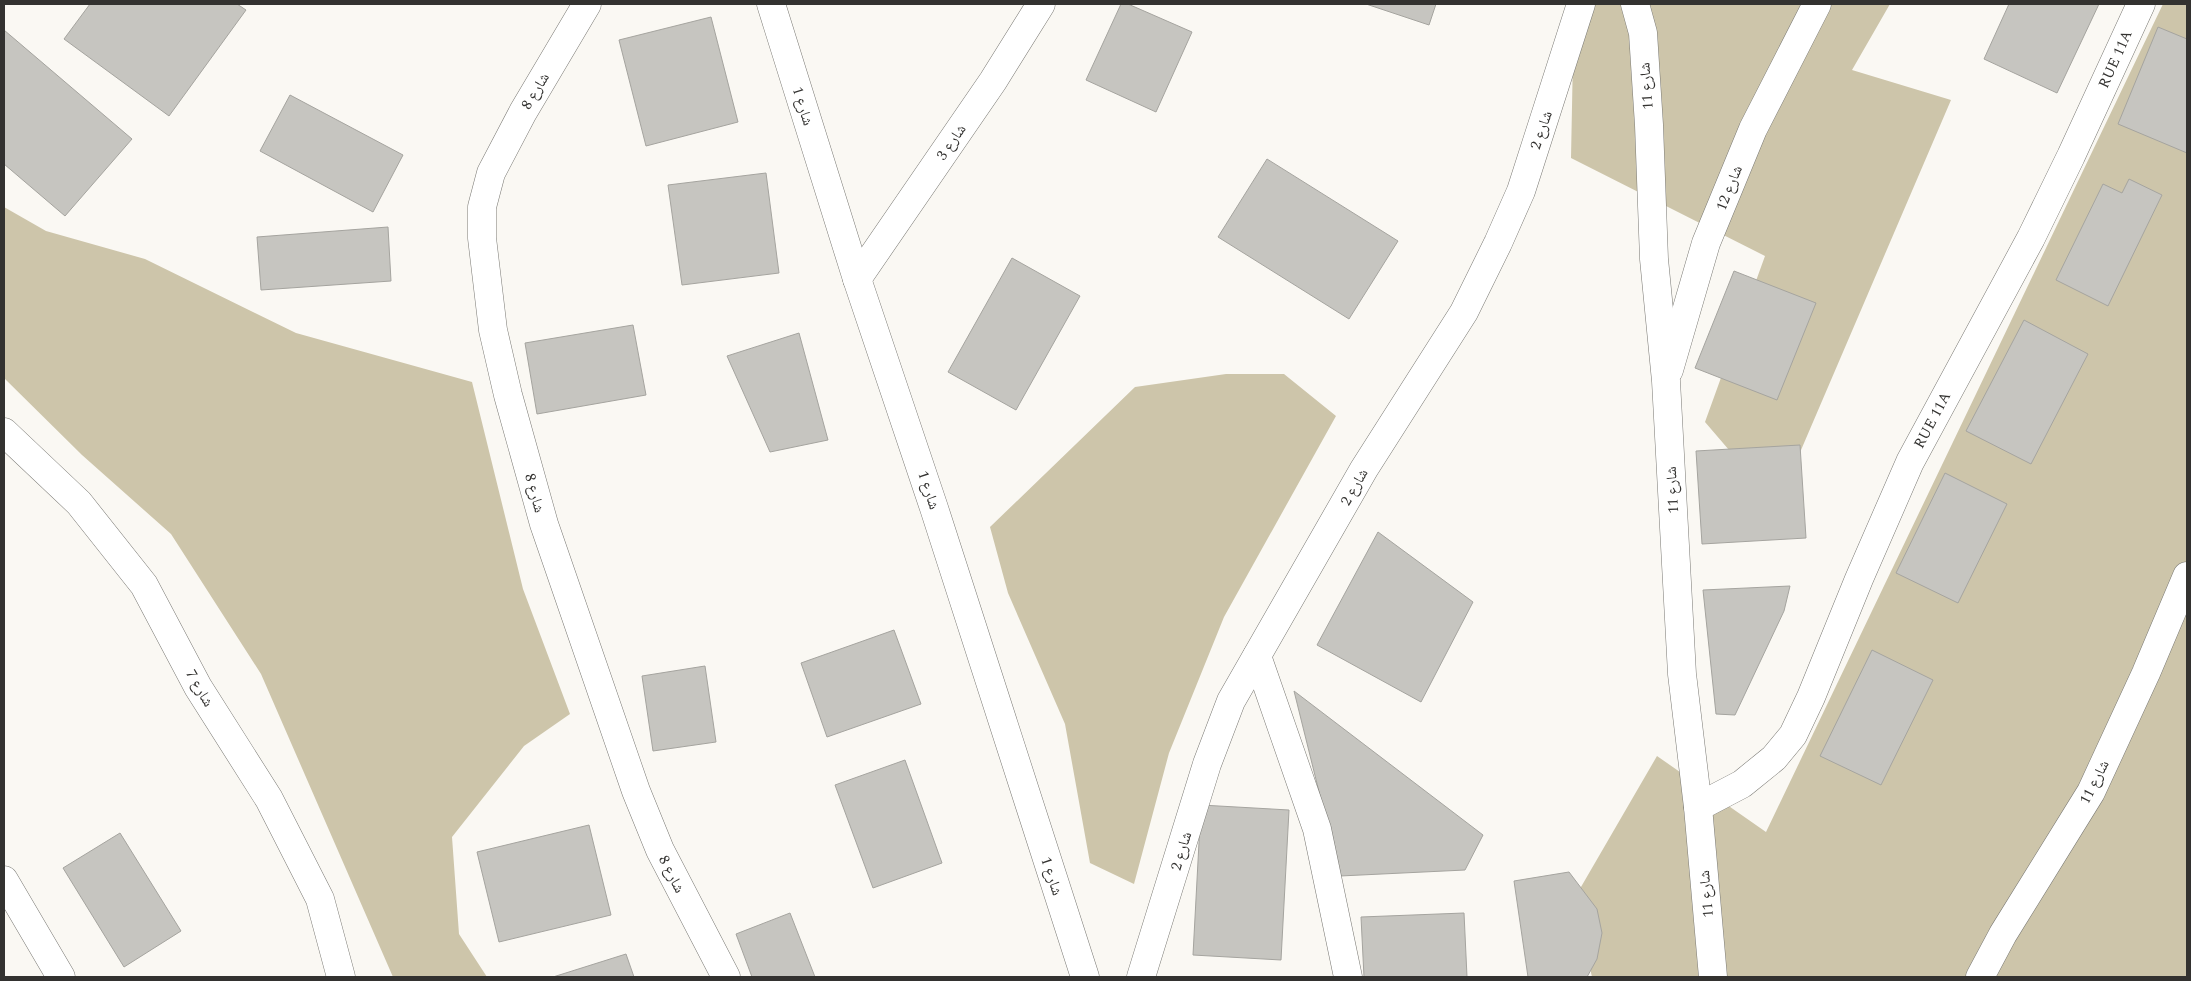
<svg xmlns="http://www.w3.org/2000/svg" width="2191" height="981" font-family="Spectral,'Noto Naskh Arabic',serif">
<style>
.green{fill:#cdc5aa}
.building{fill:#c6c5c0;stroke:#a5a49f}
.lines{fill:none;stroke-linecap:round;stroke-linejoin:round}
.street-casing{stroke:#7a7974;stroke-width:29}
.street{stroke:#fff;stroke-width:28}
.labels{text-anchor:middle;stroke-width:4;stroke-linejoin:round;paint-order:stroke}
.street-label{font-size:15px;fill:#333230;stroke:#fff}
</style>
<rect width="100%" height="100%" fill="#faf8f3"/>
<g class="green">
<polygon points="1574,4 1890,4 1852,70 1951,100 1777,506 1705,422 1765,256 1571,158"/>
<polygon points="2163,4 2187,4 2187,977 1592,977 1574,899 1657,756 1766,832"/>
<polygon points="4,207 46,231 145,259 296,333 472,382 523,589 570,714 524,746 452,837 459,934 487,977 393,977 261,674 171,534 82,455 4,378"/>
<polygon points="1226,374 1284,374 1336,416 1224,617 1169,753 1134,884 1090,863 1065,724 1008,593 990,527 1135,387"/>
</g>
<g class="building">
<polygon points="90,4 237,4 246,10 169,116 64,39"/>
<polygon points="1121,4 1128,4 1192,32 1156,112 1086,80"/>
<polygon points="1366,4 1436,4 1429,25"/>
<polygon points="2009,4 2099,4 2057,93 1984,59"/>
<polygon points="711,17 738,122 646,146 619,40"/>
<polygon points="2158,27 2187,39 2187,153 2118,124"/>
<polygon points="4,30 132,139 65,216 4,164"/>
<polygon points="290,95 403,155 373,212 260,151"/>
<polygon points="1267,159 1398,241 1349,319 1218,237"/>
<polygon points="766,173 779,273 682,285 668,185"/>
<polygon points="2129,179 2162,195 2108,306 2056,280 2103,184 2122,193"/>
<polygon points="388,227 391,281 261,290 257,237"/>
<polygon points="1012,258 1080,296 1016,410 948,372"/>
<polygon points="1734,271 1816,303 1777,400 1695,368"/>
<polygon points="2024,320 2088,354 2031,464 1966,431"/>
<polygon points="633,325 646,395 537,414 525,343"/>
<polygon points="799,333 828,440 770,452 727,356"/>
<polygon points="1800,445 1806,538 1702,544 1696,451"/>
<polygon points="1945,473 2007,504 1958,603 1896,573"/>
<polygon points="1378,532 1473,602 1421,702 1317,645"/>
<polygon points="1790,586 1784,611 1735,715 1716,714 1703,590"/>
<polygon points="894,630 921,704 827,737 801,663"/>
<polygon points="1872,650 1933,680 1881,785 1820,756"/>
<polygon points="705,666 716,742 653,751 642,676"/>
<polygon points="1294,691 1483,835 1465,870 1340,876"/>
<polygon points="905,760 942,863 873,888 835,785"/>
<polygon points="1201,805 1289,810 1281,960 1193,955"/>
<polygon points="589,825 611,915 499,942 477,852"/>
<polygon points="120,833 181,931 124,967 63,868"/>
<polygon points="1569,872 1597,909 1602,933 1597,959 1587,977 1528,977 1514,881"/>
<polygon points="790,913 815,977 752,977 736,934"/>
<polygon points="1464,913 1467,977 1364,977 1361,917"/>
<polygon points="626,954 634,977 553,977"/>
</g>
<g class="lines">
<defs>
<g id="street">
<polyline points="587,4 523,112 491,173 482,207 482,238 493,330 508,395 544,524 636,791 660,850 726,977"/>
<polyline points="771,4 857,279 934,508 1085,977"/>
<polyline points="1635,4 1643,33 1649,125 1654,259 1666,381 1682,674 1698,807 1713,977"/>
<polyline points="857,279 993,81 1041,4"/>
<polyline points="1669,370 1706,243 1753,129 1817,4"/>
<polyline points="4,432 79,503 144,585 198,687 269,799 320,899 341,977"/>
<polyline points="1257,656 1317,829 1348,977"/>
<polyline points="1698,807 1742,784 1774,758 1793,735 1811,697 1859,579 1910,462 2031,238 2071,156 2141,4"/>
<polyline points="4,880 61,977"/>
<polyline points="1141,977 1207,764 1231,701 1364,469 1464,312 1498,243 1521,191 1581,4"/>
<polyline points="1980,977 2003,934 2091,792 2146,673 2187,576"/>
</g>
</defs>
<use href="#street" class="street-casing"/>
<use href="#street" class="street"/>
</g>
<g class="labels">
<g class="street-label">
<text transform="translate(2115 59) rotate(-66)" y="5">RUE 11A</text>
<text transform="translate(1646 86) rotate(-94)" y="5">شارع 11</text>
<text transform="translate(535 91) rotate(-59)" y="5">شارع 8</text>
<text transform="translate(803 106) rotate(73)" y="5">شارع 1</text>
<text transform="translate(1541 130) rotate(-71)" y="5">شارع 2</text>
<text transform="translate(951 142) rotate(-55)" y="5">شارع 3</text>
<text transform="translate(1729 188) rotate(-68)" y="5">شارع 12</text>
<text transform="translate(1932 420) rotate(-62)" y="5">RUE 11A</text>
<text transform="translate(1354 487) rotate(-60)" y="5">شارع 2</text>
<text transform="translate(929 490) rotate(72)" y="5">شارع 1</text>
<text transform="translate(1672 490) rotate(-93)" y="5">شارع 11</text>
<text transform="translate(535 493) rotate(75)" y="5">شارع 8</text>
<text transform="translate(200 688) rotate(60)" y="5">شارع 7</text>
<text transform="translate(2094 782) rotate(-63)" y="5">شارع 11</text>
<text transform="translate(1181 851) rotate(-73)" y="5">شارع 2</text>
<text transform="translate(672 874) rotate(63)" y="5">شارع 8</text>
<text transform="translate(1052 876) rotate(72)" y="5">شارع 1</text>
<text transform="translate(1706 894) rotate(-95)" y="5">شارع 11</text>
</g>
</g>
<rect width="2191" height="981" fill="none" stroke="#333230" stroke-width="10"/>
</svg>
